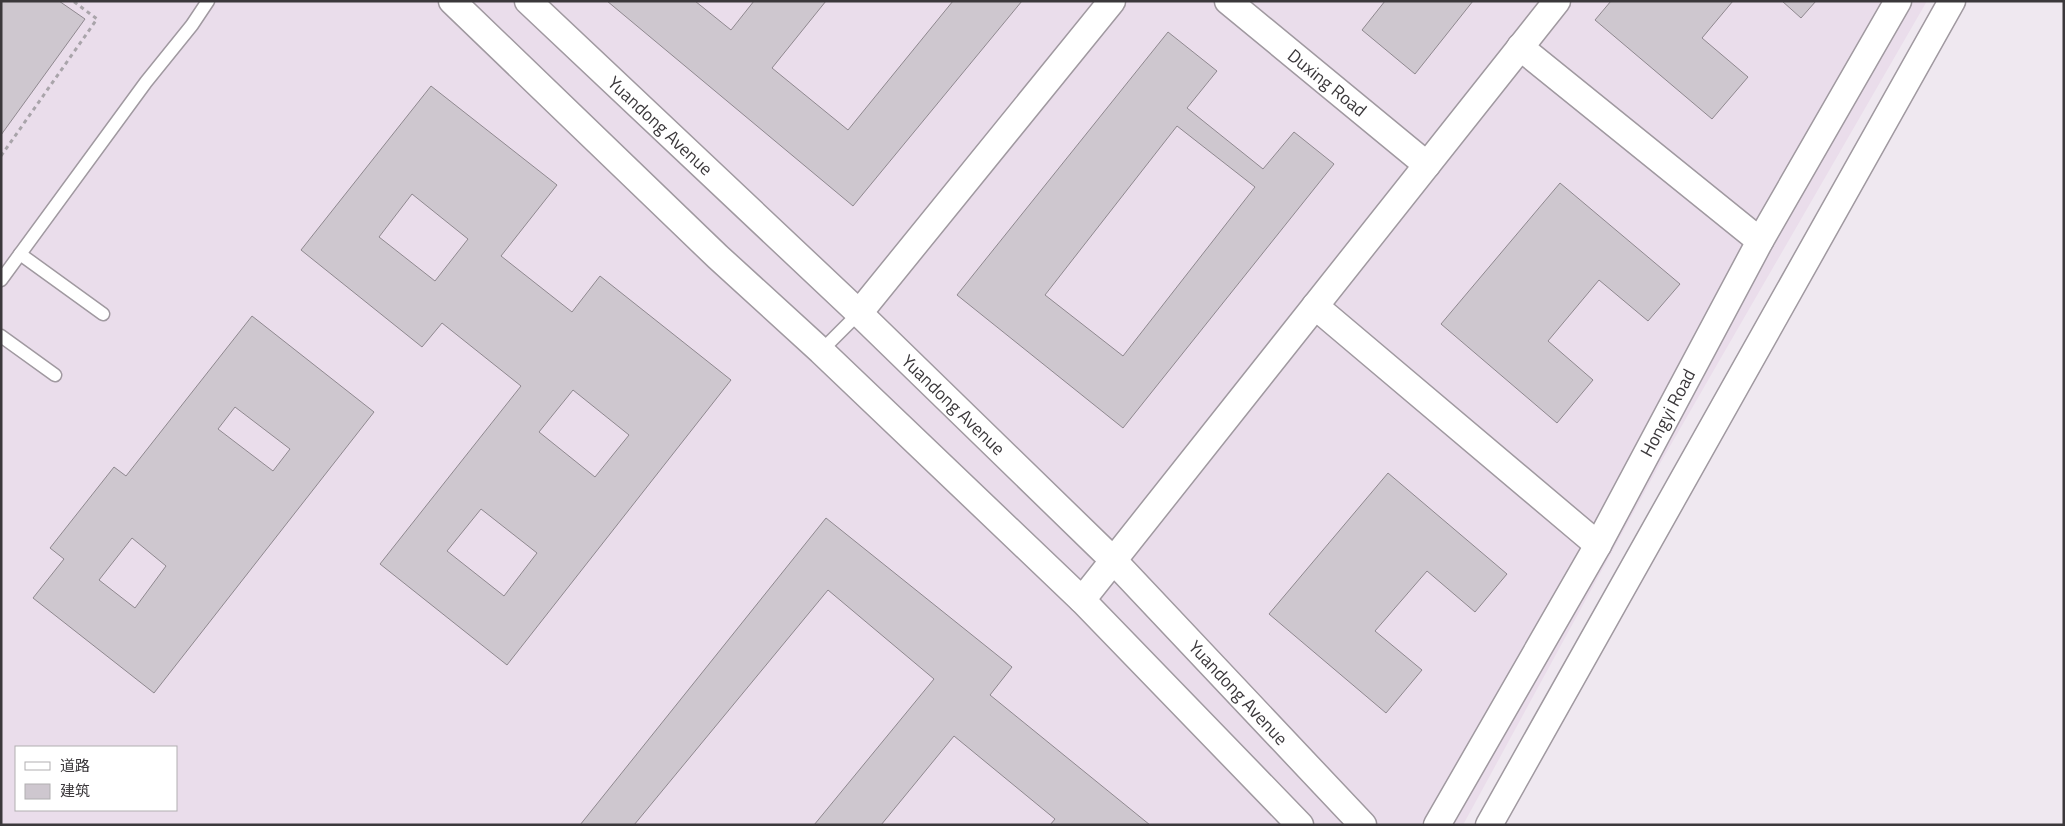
<svg xmlns="http://www.w3.org/2000/svg" width="2065" height="826" font-family="'Titillium Web','Noto Sans SC',sans-serif">
<style>
.built{fill:#eaddeb;fill-rule:evenodd}
.building{fill:#cec7cf;stroke:#8f888f;fill-rule:evenodd}
.lines{fill:none;stroke-linecap:round;stroke-linejoin:round}
.service-casing{stroke:#a099a0;stroke-width:15}
.minor-casing{stroke:#a099a0;stroke-width:29}
.path{stroke:#a9a4aa;stroke-width:3;stroke-dasharray:4 4;stroke-linecap:butt}
.service{stroke:#fff;stroke-width:12}
.minor{stroke:#fff;stroke-width:26}
.labels{text-anchor:middle;stroke-width:4;stroke-linejoin:round;paint-order:stroke}
.street-label{font-size:18px;fill:#3b383b;stroke:#fff}
</style>
<rect width="100%" height="100%" fill="#efe8f0"/>
<path class="built" d="M1 1H1927L1662 460 1463 825H1ZM16 747H176V810H16Z"/>
<g class="building">
<polygon points="1,1 59,1 85,19 1,135"/>
<polygon points="607,1 695,1 731,30 754,1 826,1 772,68 848,130 953,1 1022,1 853,206"/>
<polygon points="1385,1 1473,1 1415,74 1362,30"/>
<polygon points="1611,1 1733,1 1702,38 1748,77 1712,119 1595,20"/>
<polygon points="1782,1 1816,1 1801,18"/>
<path d="M1168 32 1217 71 1187 108 1263 169 1294 132 1334 164 1123 428 957 295ZM1177 126 1255 187 1123 356 1045 295Z"/>
<path d="M431 86 557 185 501 256 572 312 600 276 731 380 507 665 380 564 521 386 442 323 422 347 301 250ZM412 194 468 239 435 281 379 237ZM573 390 629 435 595 477 539 432ZM481 509 537 553 504 596 447 551Z"/>
<polygon points="1560,183 1680,284 1648,321 1599,280 1548,341 1593,380 1557,423 1441,324"/>
<path d="M252 316 374 412 154 693 33 598 64 559 50 548 114 467 126 476ZM235 407 290 449 273 471 218 429ZM132 538 166 566 135 608 99 580Z"/>
<polygon points="1388,473 1507,574 1475,612 1427,571 1375,631 1422,670 1386,713 1269,614"/>
<polygon points="826,518 1012,667 990,695 1150,825 1050,825 1055,819 954,736 881,825 814,825 934,679 828,590 634,825 580,825"/>
</g>
<g class="lines">
<defs>
<g id="service">
<polyline points="20,254 103,314"/>
<polyline points="1,280 146,82 192,25 208,1"/>
<polyline points="1,336 55,375"/>
<polyline points="821,351 859,313"/>
</g>
<g id="minor">
<polyline points="452,1 718,257 821,351 1082,600 1300,825"/>
<polyline points="528,1 859,313 1113,560 1363,825"/>
<polyline points="1228,1 1427,165"/>
<polyline points="1520,47 1760,241"/>
<polyline points="1315,306 1598,545"/>
<polyline points="859,313 1112,1"/>
<polyline points="1082,600 1557,1"/>
<polyline points="1437,825 1598,545 1760,241 1898,1"/>
<polyline points="1489,825 1952,1"/>
</g>
</defs>
<use href="#service" class="service-casing"/>
<use href="#minor" class="minor-casing"/>
<polyline class="path" points="1,156 97,19 73,1"/>
<use href="#service" class="service"/>
<use href="#minor" class="minor"/>
</g>
<g class="labels">
<g class="street-label">
<text transform="translate(1327 83) rotate(39)" y="6">Duxing Road</text>
<text transform="translate(660 126) rotate(43)" y="6">Yuandong Avenue</text>
<text transform="translate(953 405) rotate(44)" y="6">Yuandong Avenue</text>
<text transform="translate(1668 413) rotate(-62)" y="6">Hongyi Road</text>
<text transform="translate(1238 693) rotate(47)" y="6">Yuandong Avenue</text>
</g>
</g>
<rect width="2065" height="826" fill="none" stroke="#3b383b" stroke-width="5"/>
<rect x="15" y="746" width="162" height="65" fill="#ffffff" stroke="#b1afb1"/>
<rect x="25" y="762" width="25" height="8" fill="#ffffff" stroke="#b1afb1"/>
<text x="60" y="771" font-size="15" fill="#3b383b">道路</text>
<rect x="25" y="784" width="25" height="15" fill="#cec7cf" stroke="#b1afb1"/>
<text x="60" y="796" font-size="15" fill="#3b383b">建筑</text>
</svg>
